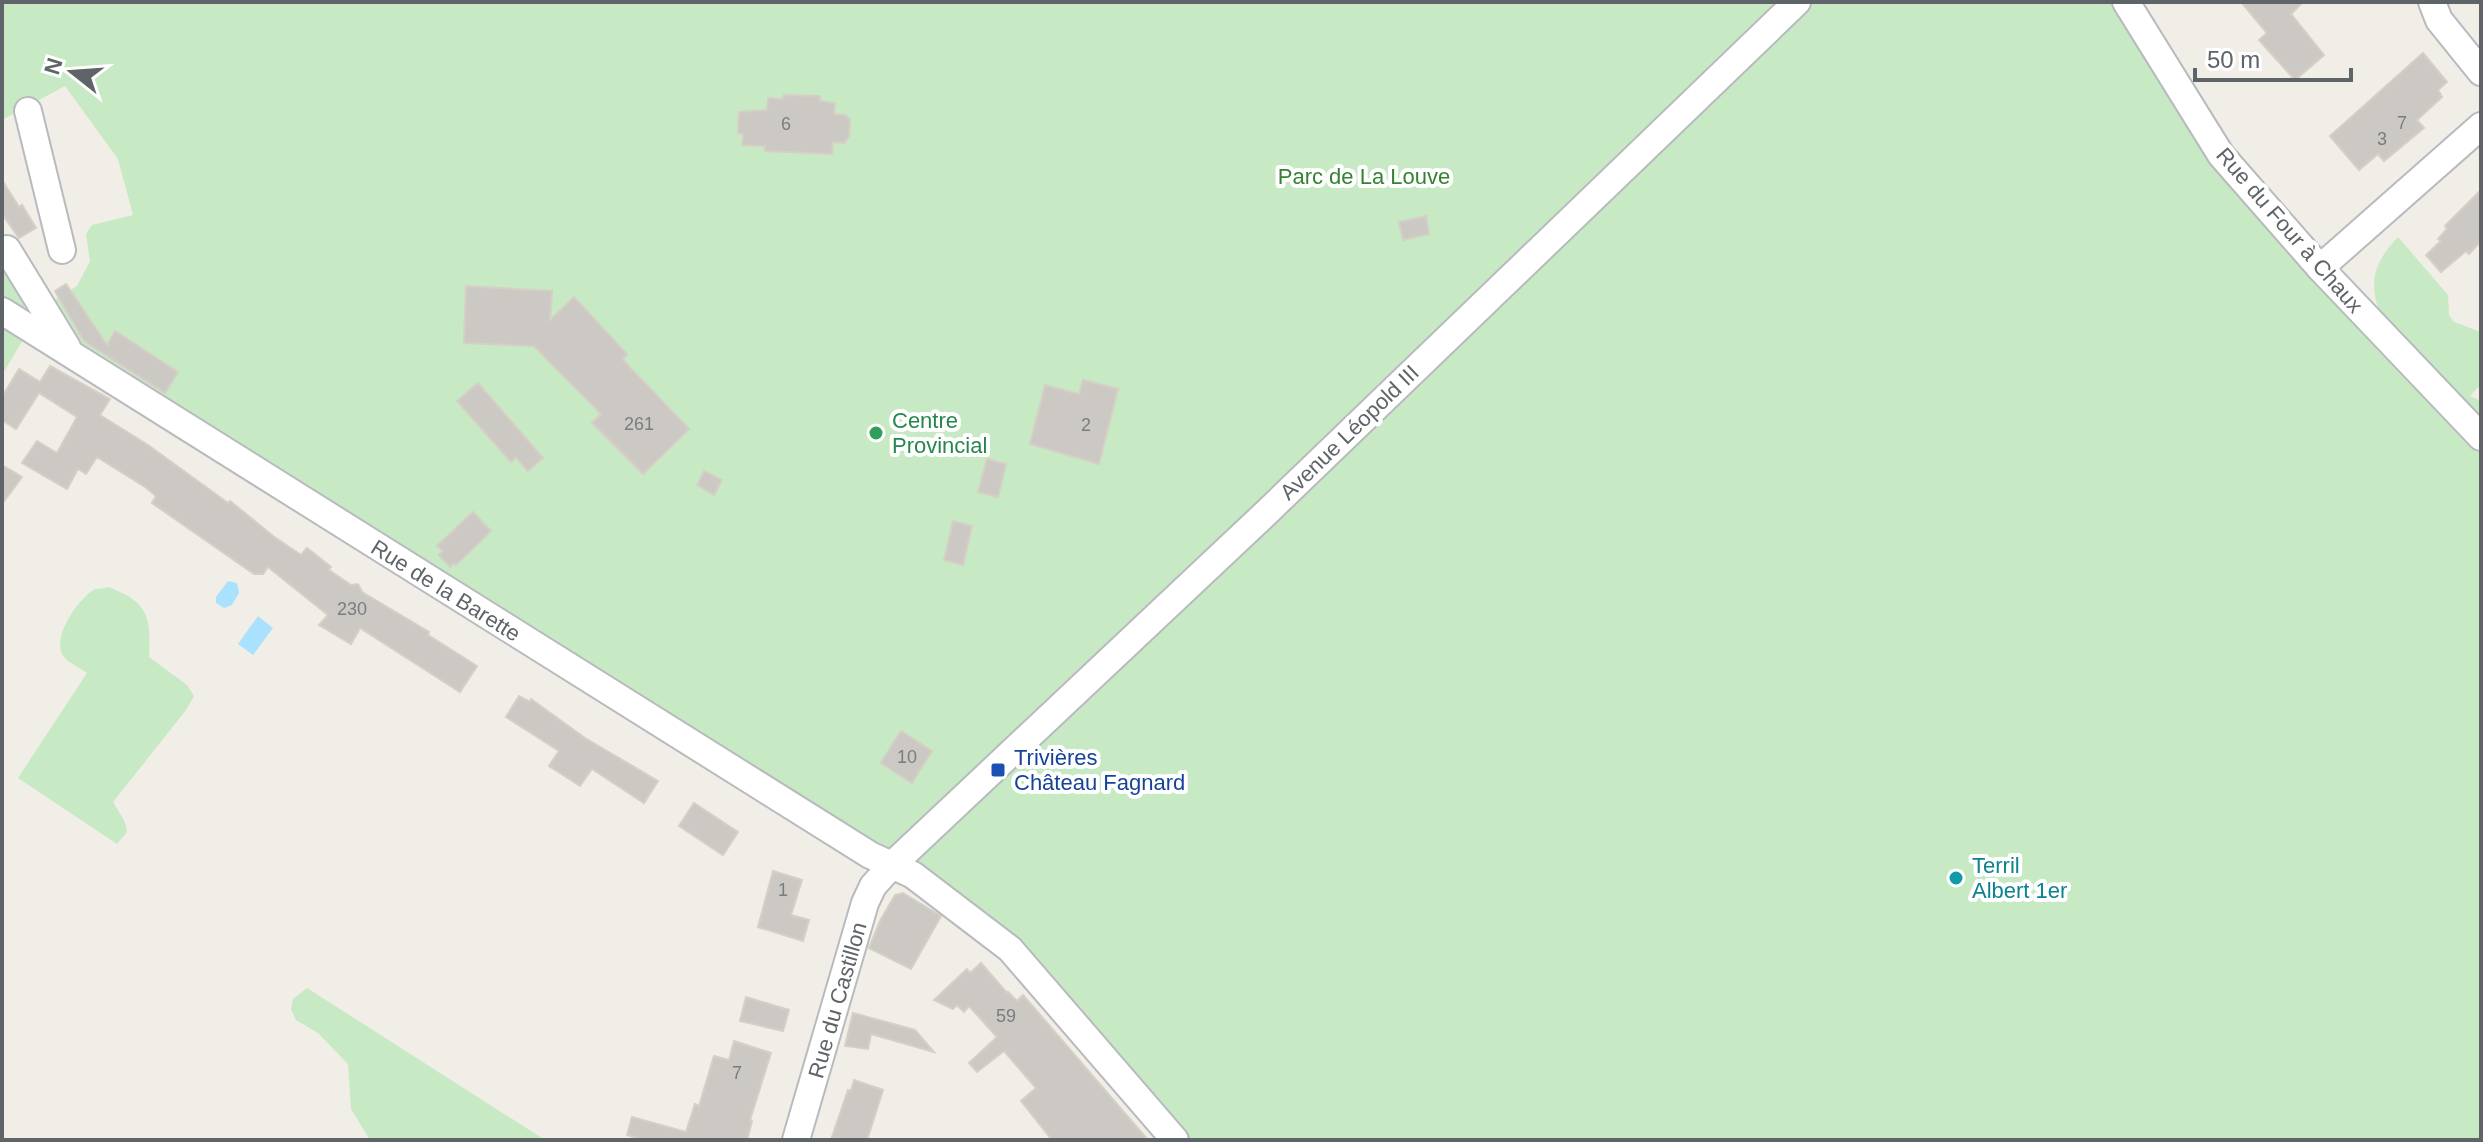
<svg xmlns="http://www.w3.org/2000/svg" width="2483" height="1142" font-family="Helvetica,sans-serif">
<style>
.green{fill:#c7e9c4}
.water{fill:#aae1ff}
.building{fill:#ccc9c4;stroke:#d6cfc5;stroke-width:2}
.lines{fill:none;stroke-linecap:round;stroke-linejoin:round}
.minor-casing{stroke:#b8babe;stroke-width:30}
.minor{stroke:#fff;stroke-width:26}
.leisure-dot{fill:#2e9e5b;stroke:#fff;stroke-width:3}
.transit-dot{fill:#1a4fb4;stroke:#fff;stroke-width:3}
.culture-dot{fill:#0f9aa8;stroke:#fff;stroke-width:3}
.labels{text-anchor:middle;stroke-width:8;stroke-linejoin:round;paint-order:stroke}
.number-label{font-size:18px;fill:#7a7d7f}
.park-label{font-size:22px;fill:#358331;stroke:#fff}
.street-label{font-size:22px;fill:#5f6468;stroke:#fff}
.leisure-label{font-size:22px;fill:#27864d;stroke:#fff;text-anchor:start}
.transit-label{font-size:22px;fill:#164399;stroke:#fff;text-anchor:start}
.culture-label{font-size:22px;fill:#0d838f;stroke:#fff;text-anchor:start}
</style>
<rect width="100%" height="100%" fill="#f1eee7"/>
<g class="green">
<path d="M2 2H2112L2221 155 2327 262 2379 311C2368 280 2376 260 2398 237L2448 295 2449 315 2454 322 2481 332V384L2470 396 2481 401V1140H1175L1010 949 71 353 43 307 77 286 90 261 86 234 92 225 133 215 118 159 65 86 2 120Z"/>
<polygon points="2,270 8,273 26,304 23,308 2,297"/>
<polygon points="2,311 30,328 2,375"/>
<path d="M108 587C149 602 151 617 149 657L187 685 194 696 186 710 113 802 125 822 127 832 117 844 18 778 87 673C79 667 66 662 62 654 53 635 79 598 95 589 97 589 106 588 108 587Z"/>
<polygon points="307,988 545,1140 546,1140 370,1140 351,1109 348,1064 318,1033 296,1020 291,1009 293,999"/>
</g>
<g class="water">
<polygon points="228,581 237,583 239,593 232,605 224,608 216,603 216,597"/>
<polygon points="258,616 273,628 253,655 238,644"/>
</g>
<g class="building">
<polygon points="2241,2 2303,2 2291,14 2324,55 2295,80 2259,40 2267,33"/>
<polygon points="2423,53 2447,82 2438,90 2442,97 2417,120 2424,128 2384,161 2378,154 2359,170 2330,136"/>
<polygon points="784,95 820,96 820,101 835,103 834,114 845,115 850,120 849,137 844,143 833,142 832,154 765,151 765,146 742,145 743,134 738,133 739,112 767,110 768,98 783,99"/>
<polygon points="2,180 19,207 22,205 36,228 19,238 2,214"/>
<polygon points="2481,190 2481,241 2469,254 2466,251 2441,272 2426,255 2441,241 2438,239 2447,229 2445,226"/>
<polygon points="1426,216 1429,234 1403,240 1399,222"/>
<polygon points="66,284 107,345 115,331 178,372 165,393 84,341 55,291"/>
<polygon points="466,286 552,291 550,320 574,297 627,354 623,360 689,429 643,474 592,423 601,414 534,346 464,343"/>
<polygon points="50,366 110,399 100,415 148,445 228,503 230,501 273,536 301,555 307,548 331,567 329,570 351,585 358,584 362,592 429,632 428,635 477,666 460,692 360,628 351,644 319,625 328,615 268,567 263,574 254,574 152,503 156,496 145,487 97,457 86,474 78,469 67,489 22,463 37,441 57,453 77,417 39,393 16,429 2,420 2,397 19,369 40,382"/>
<polygon points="1083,380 1118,389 1099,464 1030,444 1045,385 1079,394"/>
<polygon points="478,383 543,458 528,471 516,457 511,462 457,401"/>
<polygon points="987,459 1006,464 998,497 978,492"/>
<polygon points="2,465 22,477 2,504"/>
<polygon points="704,471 722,480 714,495 697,485"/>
<polygon points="473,512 491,531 456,565 454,563 450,567 439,555 443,551 437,546"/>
<polygon points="953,521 972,526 963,565 944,560"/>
<polygon points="519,696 530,702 531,699 585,738 658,781 644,803 592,769 580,786 549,766 559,751 506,717"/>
<polygon points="901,731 932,751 912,783 881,763"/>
<polygon points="694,803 738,832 723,855 679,826"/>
<polygon points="773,871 802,880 791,915 809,920 803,941 758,927"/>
<polygon points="903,893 941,916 911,969 869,948 880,921 895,895"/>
<polygon points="981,963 1007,993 1008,992 1017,1001 1023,995 1148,1140 1052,1140 1021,1101 1036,1088 1004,1051 977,1072 969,1063 997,1037 969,1006 964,1012 957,1005 953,1009 934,1000 967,969 970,973"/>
<polygon points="746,997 789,1010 783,1031 740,1021"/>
<polygon points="853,1013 915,1030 934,1052 871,1034 868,1049 845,1046"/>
<polygon points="734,1041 771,1053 750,1120 752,1121 747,1140 645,1140 627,1135 632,1117 686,1132 695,1104 699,1106 714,1056 729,1060"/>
<polygon points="854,1080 883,1090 867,1140 831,1140 848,1090 851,1091"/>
</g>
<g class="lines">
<defs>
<g id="minor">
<polyline points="2126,2 2221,155 2320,268 2481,437"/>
<polyline points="2432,2 2439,20 2481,72"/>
<polyline points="28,111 62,250"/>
<polyline points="2,251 7,249 67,347"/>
<polyline points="2320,268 2481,126"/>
<polyline points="2,311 870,855 913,875 1010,949 1175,1140"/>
<polyline points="796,1140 865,903 873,886 891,866 1266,513 1797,2"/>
</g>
</defs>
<use href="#minor" class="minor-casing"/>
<use href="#minor" class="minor"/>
</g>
<circle class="leisure-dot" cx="876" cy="433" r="8"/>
<rect class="transit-dot" x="990" y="762" width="16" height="16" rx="4"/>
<circle class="culture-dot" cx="1956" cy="878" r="8"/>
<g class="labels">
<g class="number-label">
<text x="2402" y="129">7</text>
<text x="786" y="130">6</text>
<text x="2382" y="145">3</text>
<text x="639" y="430">261</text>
<text x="1086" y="431">2</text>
<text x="352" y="615">230</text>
<text x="907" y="763">10</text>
<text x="783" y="896">1</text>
<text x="1006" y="1022">59</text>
<text x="737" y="1079">7</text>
</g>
<g class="park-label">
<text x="1364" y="184">Parc de La Louve</text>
</g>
<g class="street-label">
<text transform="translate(2290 230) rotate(49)" y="8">Rue du Four à Chaux</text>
<text transform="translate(1349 432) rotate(-44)" y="8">Avenue Léopold III</text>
<text transform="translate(446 590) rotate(32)" y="8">Rue de la Barette</text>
<text transform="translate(837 1000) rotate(-74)" y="8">Rue du Castillon</text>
</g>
<g class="leisure-label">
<text x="892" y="428">Centre<tspan x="892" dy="25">Provincial</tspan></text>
</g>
<g class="transit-label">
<text x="1014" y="765">Trivières<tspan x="1014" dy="25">Château Fagnard</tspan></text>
</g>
<g class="culture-label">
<text x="1972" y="873">Terril<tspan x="1972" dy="25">Albert 1er</tspan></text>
</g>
</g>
<rect width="2483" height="1142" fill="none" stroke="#5f6468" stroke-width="8"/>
<g transform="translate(72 72) rotate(287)" stroke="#ffffff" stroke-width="6" paint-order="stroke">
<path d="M0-6L14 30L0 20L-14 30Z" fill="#5f6468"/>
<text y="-12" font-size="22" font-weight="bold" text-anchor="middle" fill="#5f6468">N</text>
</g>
<path d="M2195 68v12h156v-12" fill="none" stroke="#5f6468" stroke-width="4"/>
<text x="2207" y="68" font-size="24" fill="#5f6468" stroke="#ffffff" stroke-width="6" paint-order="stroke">50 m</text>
</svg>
